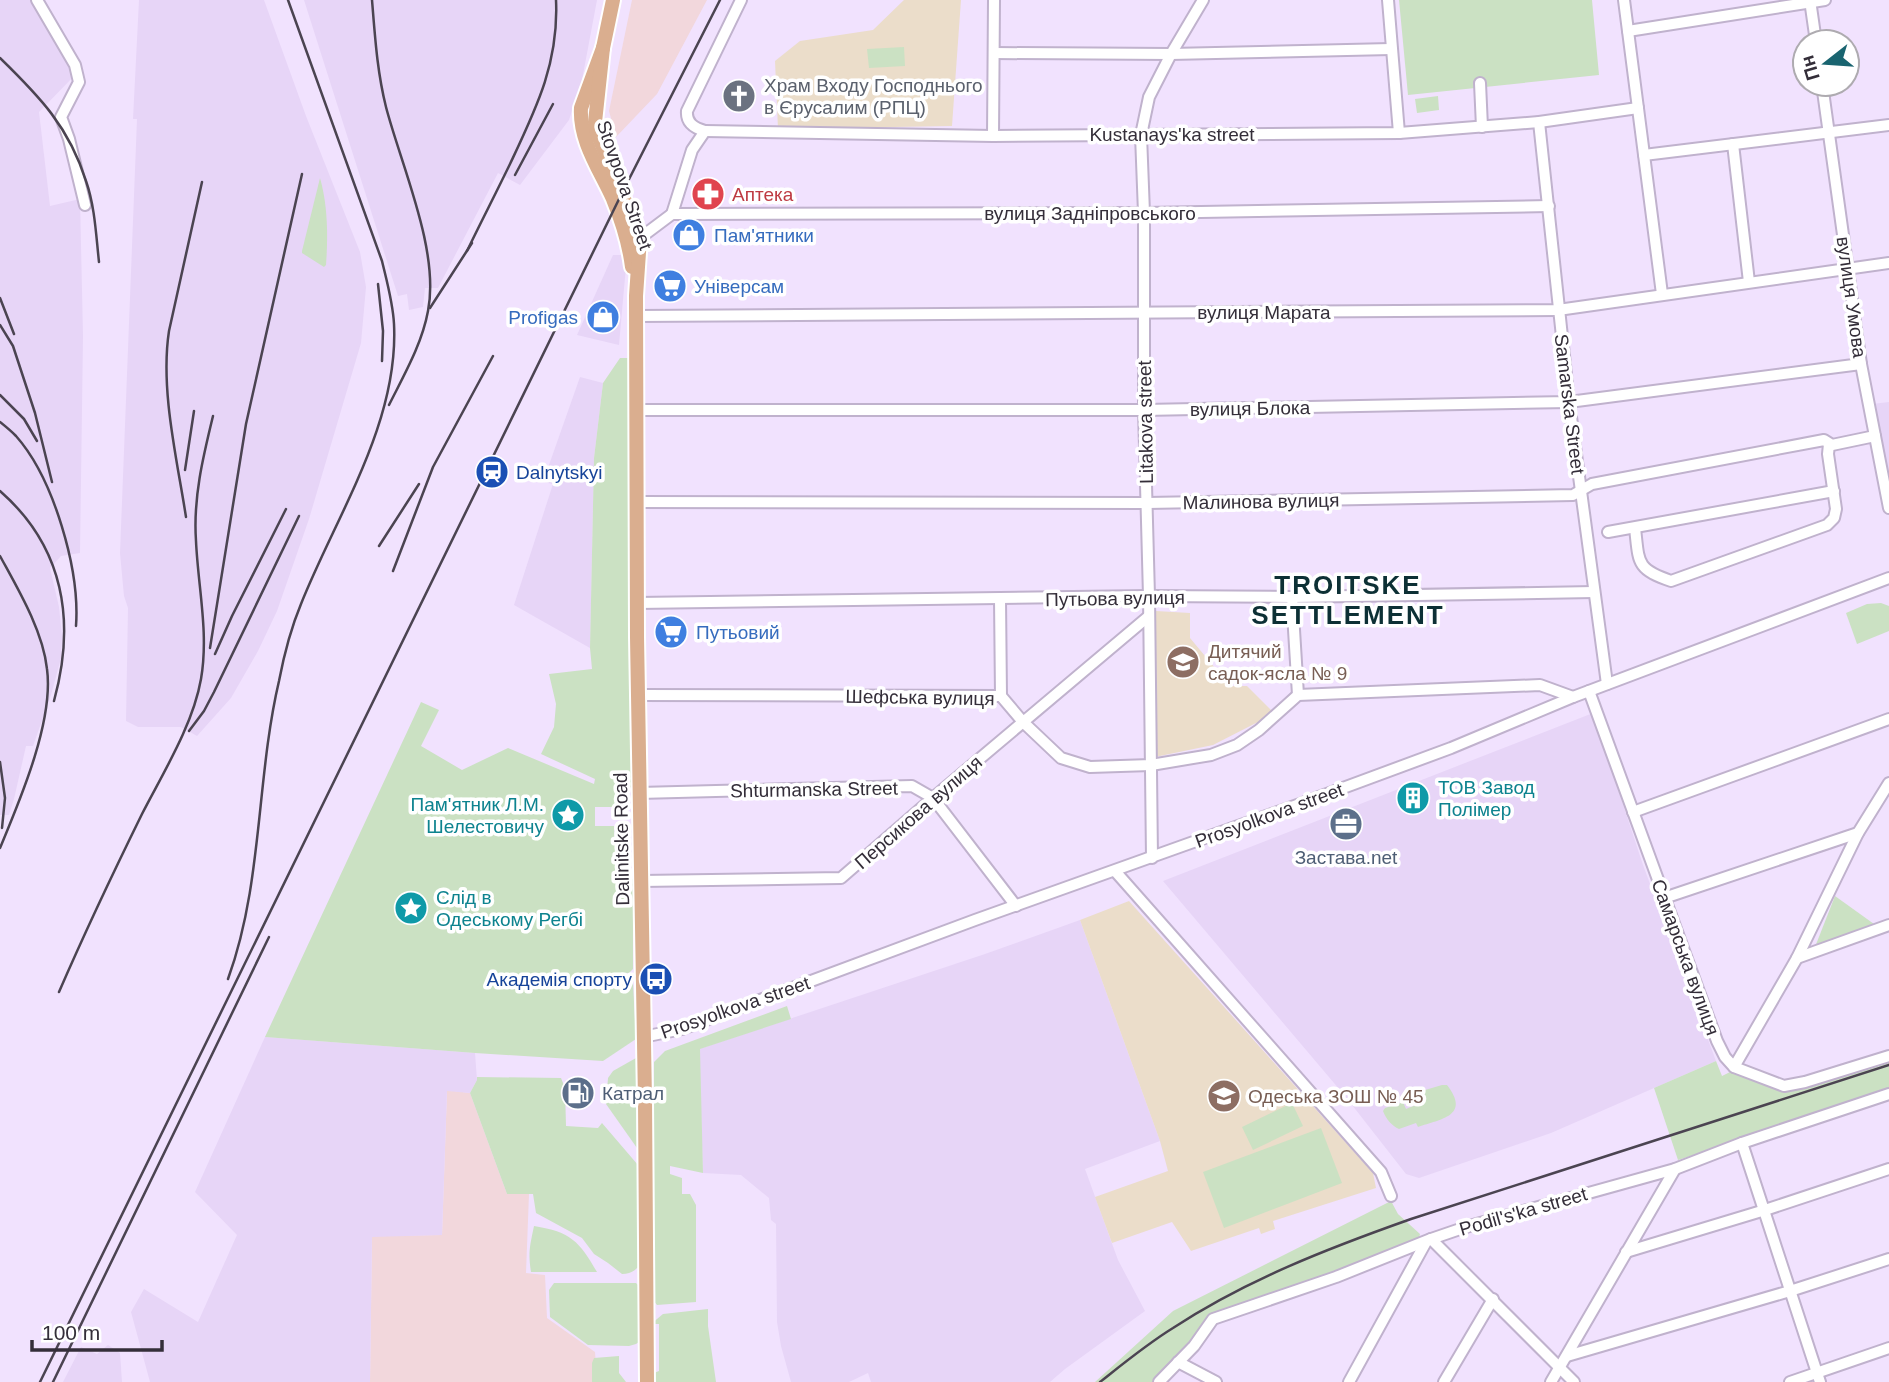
<svg xmlns="http://www.w3.org/2000/svg" width="1889" height="1382" font-family="Arial,sans-serif">
<style>
.commercial{fill:#f2d7dc}
.built{fill:#e7d5f7}
.education{fill:#ebddca}
.green{fill:#cbe1c3}
.lines{fill:none;stroke-linecap:round;stroke-linejoin:round}
.minor-casing{stroke:#c0b2cd;stroke-width:14}
.major-casing{stroke:#fff;stroke-width:18}
.minor{stroke:#fff;stroke-width:10}
.major{stroke:#daae8f;stroke-width:14}
.rail{stroke:#4b4451;stroke-width:2.5}
.labels{text-anchor:middle;stroke-width:7;stroke-linejoin:round;paint-order:stroke}
.worship-label{font-size:19px;fill:#5b616d;stroke:#fff;text-anchor:start}
.street-label{font-size:19px;fill:#342e39;stroke:#fff}
.health-label{font-size:19px;fill:#be3a42;stroke:#fff;text-anchor:start}
.shop-label{font-size:19px;fill:#366cbe;stroke:#fff;text-anchor:start}
.transit-label{font-size:19px;fill:#164399;stroke:#fff;text-anchor:start}
.education-label{font-size:19px;fill:#785e54;stroke:#fff;text-anchor:start}
.culture-label{font-size:19px;fill:#0d838f;stroke:#fff;text-anchor:start}
.service-label{font-size:19px;fill:#4e5e75;stroke:#fff}
.district-label{font-size:26px;font-weight:bold;letter-spacing:2px;fill:#0d3035;stroke:#fff}
</style>
<rect width="100%" height="100%" fill="#f1e2fe"/>
<g class="commercial">
<polygon points="632,0 707,0 657,94 616,137 609,111"/>
<polygon points="447,1090 470,1093 507,1194 529,1194 526,1273 545,1275 547,1318 595,1352 597,1382 370,1382 372,1236 442,1235"/>
</g>
<g class="built">
<polygon points="0,0 34,0 75,75 39,112 50,206 80,199 83,336 80,553 61,556 50,568 59,607 62,636 61,658 51,695 33,746 26,746 14,799 9,815 0,815"/>
<polygon points="139,0 264,0 306,116 360,252 366,287 361,343 309,519 277,611 258,651 231,698 197,736 181,727 138,727 126,721 128,608 124,596 120,553 137,119 133,119"/>
<polygon points="304,0 597,0 582,80 569,120 520,185 498,173 438,288 425,288 423,307 409,310 407,294 398,296"/>
<polygon points="613,255 627,255 619,345 577,335"/>
<polygon points="580,377 603,383 594,458 590,648 514,605 553,484 543,482"/>
<polygon points="1889,402 1889,493 1872,404"/>
<polygon points="1593,713 1643,865 1716,1061 1551,1133 1419,1178 1406,1174 1345,1096 1163,881"/>
<polygon points="1080,920 1160,1141 1085,1169 1118,1260 1145,1311 1065,1369 1050,1382 871,1382 868,1373 849,1382 791,1382 781,1346 777,1322 776,1224 771,1220 769,1198 741,1175 703,1173 699,1049 985,954"/>
<polygon points="265,1037 475,1053 477,1080 470,1093 447,1091 442,1235 372,1237 370,1382 150,1382 131,1312 144,1289 198,1322 237,1235 195,1192"/>
<polygon points="108,1345 120,1353 122,1382 63,1382 81,1347 97,1354"/>
</g>
<g class="education">
<polygon points="904,0 961,0 952,126 778,129 775,61 800,41 873,30"/>
<polygon points="1156,611 1190,613 1190,638 1230,686 1247,686 1272,711 1258,722 1213,745 1155,757"/>
<polygon points="1129,901 1373,1173 1376,1188 1273,1221 1275,1229 1261,1234 1259,1228 1191,1251 1172,1222 1112,1243 1095,1197 1168,1171 1160,1141 1080,920"/>
</g>
<g class="green">
<polygon points="1399,0 1592,0 1599,75 1408,95"/>
<polygon points="904,47 905,66 869,68 867,49"/>
<polygon points="1438,96 1439,110 1417,113 1415,99"/>
<path d="M320 178C328 206 328 237 326 265L324 267 302 253V251Z"/>
<polygon points="620,358 628,358 632,785 620,807 595,807 595,826 614,826 617,879 633,879 633,969 629,973 607,973 606,979 633,983 636,1039 603,1061 475,1053 265,1037 421,702 439,710 421,746 462,770 508,748 594,784 595,779 541,754 554,727 556,704 549,674 592,669 590,648 594,458 603,383"/>
<polygon points="1881,603 1889,606 1889,631 1857,644 1846,613 1867,604"/>
<polygon points="1835,896 1874,924 1815,947"/>
<polygon points="787,1006 791,1019 700,1049 703,1173 670,1166 670,1174 682,1178 682,1194 690,1194 696,1205 696,1302 657,1305 652,1299 654,1062 665,1051"/>
<polygon points="636,1058 637,1148 606,1104 608,1078 613,1071"/>
<polygon points="1889,1059 1889,1092 1678,1160 1654,1088 1716,1061 1722,1076 1732,1071 1773,1087"/>
<path d="M477 1077 561 1078 565 1088 566 1126 598 1128 602 1123 638 1165 642 1263C636 1270 631 1274 622 1274L608 1263 594 1254 582 1238 536 1213 533 1194H507L470 1093 477 1080Z"/>
<path d="M1442 1085H1447C1471 1116 1441 1119 1418 1127L1416 1123 1399 1129C1392 1126 1386 1119 1383 1111L1385 1108 1403 1102 1406 1109 1418 1104 1415 1093Z"/>
<polygon points="1292,1103 1303,1126 1253,1150 1242,1127"/>
<polygon points="1321,1128 1342,1183 1224,1228 1203,1172"/>
<polygon points="1391,1201 1398,1214 1420,1234 1418,1242 1212,1319 1158,1382 1095,1382 1173,1311"/>
<path d="M534 1226C571 1232 579 1241 597 1272H531C528 1251 530 1246 534 1226Z"/>
<polygon points="554,1283 636,1283 641,1288 643,1339 636,1344 629,1346 588,1345 550,1317 549,1290"/>
<polygon points="708,1309 708,1326 716,1382 650,1382 649,1375 659,1371 659,1324 651,1324 663,1314"/>
<polygon points="619,1356 619,1373 626,1382 592,1382 592,1363 594,1358"/>
</g>
<g class="lines">
<defs>
<g id="minor">
<polyline points="37,0 75,65 79,82 61,117 69,139 85,205"/>
<polyline points="1388,0 1399,133"/>
<polyline points="1624,0 1662,294"/>
<polyline points="1810,0 1816,42"/>
<polyline points="1628,31 1825,0"/>
<polyline points="994,53 1171,54 1391,49"/>
<polyline points="1480,83 1482,127"/>
<polyline points="1822,84 1861,364 1889,508"/>
<polyline points="1539,122 1569,402 1607,684"/>
<polyline points="705,131 993,136 1399,133 1539,122 1638,108"/>
<polyline points="993,136 994,0"/>
<polyline points="1733,144 1749,282"/>
<polyline points="1644,155 1889,125"/>
<path d="M672 214 692 150 705 131C694 128 686 123 687 111L741 0"/>
<polyline points="640,238 672,214 1144,213 1549,206"/>
<polyline points="636,316 1558,310 1889,263"/>
<polyline points="636,410 1144,410 1569,402 1861,364"/>
<polyline points="636,502 1147,503 1573,495 1592,484 1824,440 1832,445 1875,436"/>
<path d="M1635 528C1639 563 1636 569 1671 581L1827 525 1834 518 1836 509 1828 454 1829 444"/>
<polyline points="1608,532 1834,491"/>
<polyline points="1292,597 1298,695"/>
<polyline points="1000,599 1001,696"/>
<polyline points="637,603 1149,596 1292,597 1594,592"/>
<polyline points="1589,691 1717,1041 1725,1057 1734,1067 1784,1086 1805,1082 1889,1056"/>
<polyline points="638,695 1001,696 1023,722 1061,758 1090,767 1151,765 1211,755 1237,745 1259,730 1298,695 1540,685 1573,697"/>
<polyline points="639,793 912,786 933,798 1016,906"/>
<polyline points="1633,812 1889,719"/>
<polyline points="1152,858 1149,596 1144,410 1144,213 1141,135 1149,97 1171,54 1203,0"/>
<polyline points="1115,871 1381,1172 1391,1196"/>
<polyline points="641,881 841,878 933,798 1149,616"/>
<polyline points="1664,898 1858,833"/>
<polyline points="1797,958 1889,925"/>
<polyline points="643,1037 682,1029 975,920 1297,805 1451,748 1573,697 1889,578"/>
<polyline points="1734,1067 1797,958 1858,833 1889,783"/>
<polyline points="1742,1143 1820,1382"/>
<polyline points="1431,1239 1574,1382"/>
<polyline points="1626,1252 1765,1210 1889,1169"/>
<polyline points="1567,1356 1790,1291 1889,1259"/>
<polyline points="1178,1362 1216,1382"/>
<polyline points="1159,1382 1194,1346 1213,1319 1336,1277 1431,1239 1466,1227 1675,1169 1742,1143 1889,1094"/>
<polyline points="1349,1382 1426,1242"/>
<polyline points="1444,1382 1493,1299"/>
<polyline points="1551,1382 1675,1169"/>
<polyline points="1790,1382 1889,1348"/>
</g>
<g id="major">
<path d="M613 0 603 48 581 108C579 141 600 170 613 199 622 221 629 243 632 267"/>
<polyline points="603,48 595,122 597,133 640,238 636,296 637,637 645,1100 647,1382"/>
</g>
</defs>
<use href="#minor" class="minor-casing"/>
<use href="#major" class="major-casing"/>
<use href="#minor" class="minor"/>
<use href="#major" class="major"/>
<g class="rail">
<path d="M372 0C375 36 377 71 386 107 401 165 440 251 428 311 422 344 404 375 389 405"/>
<path d="M0 58C40 97 69 127 86 181 95 207 96 235 99 262"/>
<polyline points="515,175 553,104"/>
<path d="M467 251C481 222 496 193 510 164 536 109 559 63 556 0"/>
<polyline points="378,284 383,331 382,361"/>
<polyline points="0,298 14,334"/>
<polyline points="430,308 472,243"/>
<polyline points="0,325 13,346 35,413 52,482"/>
<polyline points="0,395 24,419 37,441"/>
<path d="M0 422C5 426 11 431 16 436 54 479 80 570 76 626"/>
<polyline points="185,470 194,411"/>
<path d="M0 491C64 547 76 621 54 701"/>
<path d="M186 517C177 459 160 389 169 331L202 182"/>
<polyline points="379,546 419,484"/>
<path d="M0 556C18 589 43 631 47 669 54 721 20 800 0 848"/>
<polyline points="393,571 433,467 493,356"/>
<polyline points="210,648 246,424 302,174"/>
<polyline points="215,654 232,616 286,509"/>
<polyline points="189,731 204,711 214,692 299,516"/>
<polyline points="0,762 5,798 2,828"/>
<path d="M228 979C263 883 256 779 279 681 284 655 291 628 301 604 336 516 399 423 394 324 393 303 387 282 382 261L288 0"/>
<path d="M59 992C85 932 113 873 142 814 163 773 193 725 201 679 209 633 198 587 196 541 193 498 203 457 213 416"/>
<polyline points="40,1382 622,193 720,0"/>
<polyline points="53,1382 269,937"/>
<path d="M1100 1382C1124 1363 1147 1344 1173 1328 1246 1280 1329 1248 1411 1219L1889 1065"/>
</g>
</g>
<defs>
<symbol id="church-disc" viewBox="-11 -11 22 22"><circle r="9.5" fill="#6b7280" stroke="#fff"/><path d="M-1.2-6h2.4v3.5h3.3v2.4h-3.3V6h-2.4V-.1h-3.3v-2.4h3.3Z" fill="#fff"/></symbol>
<symbol id="pharmacy-disc" viewBox="-11 -11 22 22"><circle r="9.5" fill="#e0444e" stroke="#fff"/><path d="M-2-6h4v4h4v4h-4v4h-4v-4h-4v-4h4Z" fill="#fff"/></symbol>
<symbol id="shop-disc" viewBox="-11 -11 22 22"><circle r="9.5" fill="#3f7fe0" stroke="#fff"/><path d="M-5-2.5h2.3a2.7 3.5 0 0 1 5.4 0H5L5.5 6h-11ZM-1.5-2.5h3a1.5 2.3 0 0 0-3 0Z" fill="#fff"/></symbol>
<symbol id="supermarket-disc" viewBox="-11 -11 22 22"><circle r="9.5" fill="#3f7fe0" stroke="#fff"/><path d="M-6-5.5h2.5l.6 2H6L4.5 2H-2.5L-4.4-4H-6ZM-1.5 3.2a1.3 1.3 0 1 0 .1 0ZM3 3.2a1.3 1.3 0 1 0 .1 0Z" fill="#fff"/></symbol>
<symbol id="station-disc" viewBox="-11 -11 22 22"><circle r="9.5" fill="#1a4fb4" stroke="#fff"/><path d="M-3-6H3Q5-6 5-4V2Q5 4 3 4L4.5 6H3L1.5 4h-3L-3 6H-4.5L-3 4Q-5 4-5 2V-4Q-5-6-3-6ZM-3.5-4v3h7v-3ZM-3.5 1v1.5H-2V1ZM2 1v1.5H3.5V1Z" fill="#fff"/></symbol>
<symbol id="school-disc" viewBox="-11 -11 22 22"><circle r="9.5" fill="#8d6e63" stroke="#fff"/><path d="M0-5L7-2L0 1L-7-2ZM-4 1L0 2.5L4 1V4Q0 6-4 4Z" fill="#fff"/></symbol>
<symbol id="building-disc" viewBox="-11 -11 22 22"><circle r="9.5" fill="#0f9aa8" stroke="#fff"/><path d="M-4-6H4V6H1V3H-1V6H-4ZM-2.5-4.3h1.7v1.8h-1.7ZM.8-4.3h1.7v1.8H.8ZM-2.5-1h1.7V.8h-1.7ZM.8-1h1.7V.8H.8Z" fill="#fff"/></symbol>
<symbol id="sight-disc" viewBox="-11 -11 22 22"><circle r="9.5" fill="#0f9aa8" stroke="#fff"/><path d="M0-6L1.8-2.2L6-1.7L2.9 1.2L3.7 5.4L0 3.3L-3.7 5.4L-2.9 1.2L-6-1.7L-1.8-2.2Z" fill="#fff"/></symbol>
<symbol id="office-disc" viewBox="-11 -11 22 22"><circle r="9.5" fill="#5c6f8a" stroke="#fff"/><path d="M-6-3h4V-5.5h4V-3h4V5H-6ZM-1-4.5V-3h2v-1.5ZM-6 0V1H6V0Z" fill="#fff"/></symbol>
<symbol id="bus-disc" viewBox="-11 -11 22 22"><circle r="9.5" fill="#1a4fb4" stroke="#fff"/><path d="M-5-6H5V4H4V6H2V4H-2V6H-4V4H-5ZM-3.5-4V0h7V-4ZM-3.5 1.2v1.5H-2V1.2ZM2 1.2v1.5H3.5V1.2Z" fill="#fff"/></symbol>
<symbol id="fuel-disc" viewBox="-11 -11 22 22"><circle r="9.5" fill="#5c6f8a" stroke="#fff"/><path d="M-5.5-6h7V0h2V4h1.3V-2.5L3-4.5l.8-.8L6-3V5H2.5V1h-1V6h-7ZM-4.2-4.7v3.2H.2V-4.7Z" fill="#fff"/></symbol>
</defs>
<g fill-rule="evenodd">
<use href="#church-disc" x="720" y="77" width="38" height="38"/>
<use href="#pharmacy-disc" x="689" y="175" width="38" height="38"/>
<use href="#shop-disc" x="670" y="216" width="38" height="38"/>
<use href="#supermarket-disc" x="651" y="267" width="38" height="38"/>
<use href="#shop-disc" x="584" y="298" width="38" height="38"/>
<use href="#station-disc" x="473" y="453" width="38" height="38"/>
<use href="#supermarket-disc" x="652" y="613" width="38" height="38"/>
<use href="#school-disc" x="1164" y="643" width="38" height="38"/>
<use href="#building-disc" x="1394" y="779" width="38" height="38"/>
<use href="#sight-disc" x="549" y="796" width="38" height="38"/>
<use href="#office-disc" x="1327" y="805" width="38" height="38"/>
<use href="#sight-disc" x="392" y="889" width="38" height="38"/>
<use href="#bus-disc" x="637" y="960" width="38" height="38"/>
<use href="#fuel-disc" x="559" y="1074" width="38" height="38"/>
<use href="#school-disc" x="1205" y="1077" width="38" height="38"/>
</g>
<g class="labels">
<g class="worship-label">
<text x="764" y="92">Храм Входу Господнього<tspan x="764" dy="22">в Єрусалим (РПЦ)</tspan></text>
</g>
<g class="street-label">
<text x="1172" y="141">Kustanays'ka street</text>
<text transform="translate(625 185) rotate(71)" y="7">Stovpova Street</text>
<text x="1090" y="220">вулиця Задніпровського</text>
<text transform="translate(1852 297) rotate(82)" y="7">вулиця Умова</text>
<text x="1264" y="319">вулиця Марата</text>
<text transform="translate(1570 404) rotate(83)" y="7">Samarska Street</text>
<text transform="translate(1250 408) rotate(-1)" y="7">вулиця Блока</text>
<text transform="translate(1145 422) rotate(-91)" y="7">Litakova street</text>
<text transform="translate(1261 501) rotate(-1)" y="7">Малинова вулиця</text>
<text transform="translate(1115 598) rotate(-1)" y="7">Путьова вулиця</text>
<text transform="translate(920 697) rotate(1)" y="7">Шефська вулиця</text>
<text transform="translate(814 789) rotate(-1)" y="7">Shturmanska Street</text>
<text transform="translate(918 812) rotate(-41)" y="7">Персикова вулиця</text>
<text transform="translate(1269 815) rotate(-20)" y="7">Prosyolkova street</text>
<text transform="translate(621 839) rotate(-91)" y="7">Dalinitske Road</text>
<text transform="translate(1686 957) rotate(70)" y="7">Самарська вулиця</text>
<text transform="translate(735 1007) rotate(-19)" y="7">Prosyolkova street</text>
<text transform="translate(1523 1211) rotate(-16)" y="7">Podil's'ka street</text>
</g>
<g class="health-label">
<text x="732" y="201">Аптека</text>
</g>
<g class="shop-label">
<text x="714" y="242">Пам'ятники</text>
<text x="694" y="293">Універсам</text>
<text x="578" y="324" text-anchor="end">Profigas</text>
<text x="696" y="639">Путьовий</text>
</g>
<g class="transit-label">
<text x="516" y="479">Dalnytskyi</text>
<text x="632" y="986" text-anchor="end">Академія спорту</text>
</g>
<g class="education-label">
<text x="1208" y="658">Дитячий<tspan x="1208" dy="22">садок-ясла № 9</tspan></text>
<text x="1248" y="1103">Одеська ЗОШ № 45</text>
</g>
<g class="culture-label">
<text x="1438" y="794">ТОВ Завод<tspan x="1438" dy="22">Полімер</tspan></text>
<text x="544" y="811" text-anchor="end">Пам'ятник Л.М.<tspan x="544" dy="22">Шелестовичу</tspan></text>
<text x="436" y="904">Слід в<tspan x="436" dy="22">Одеському Регбі</tspan></text>
</g>
<g class="service-label">
<text x="1346" y="864">Застава.net</text>
<text x="602" y="1100" text-anchor="start">Катрал</text>
</g>
<g class="district-label">
<text x="1348" y="594">TROITSKE<tspan x="1348" dy="30">SETTLEMENT</tspan></text>
</g>
</g>
<g transform="translate(1826 63) rotate(253)"><circle r="33" fill="#ffffff" stroke="#aeabb0" stroke-width="2"/>
<path d="M0-5L12 26L0 18L-12 26Z" fill="#196470"/>
<text y="-10" font-size="19" font-weight="bold" text-anchor="middle" fill="#342e39">Пн</text>
</g>
<path d="M32 1340v10h130v-10" fill="none" stroke="#342e39" stroke-width="3.5"/>
<text x="42" y="1340" font-size="21" fill="#342e39" stroke="#ffffff" stroke-width="5" paint-order="stroke">100 m</text>
</svg>
